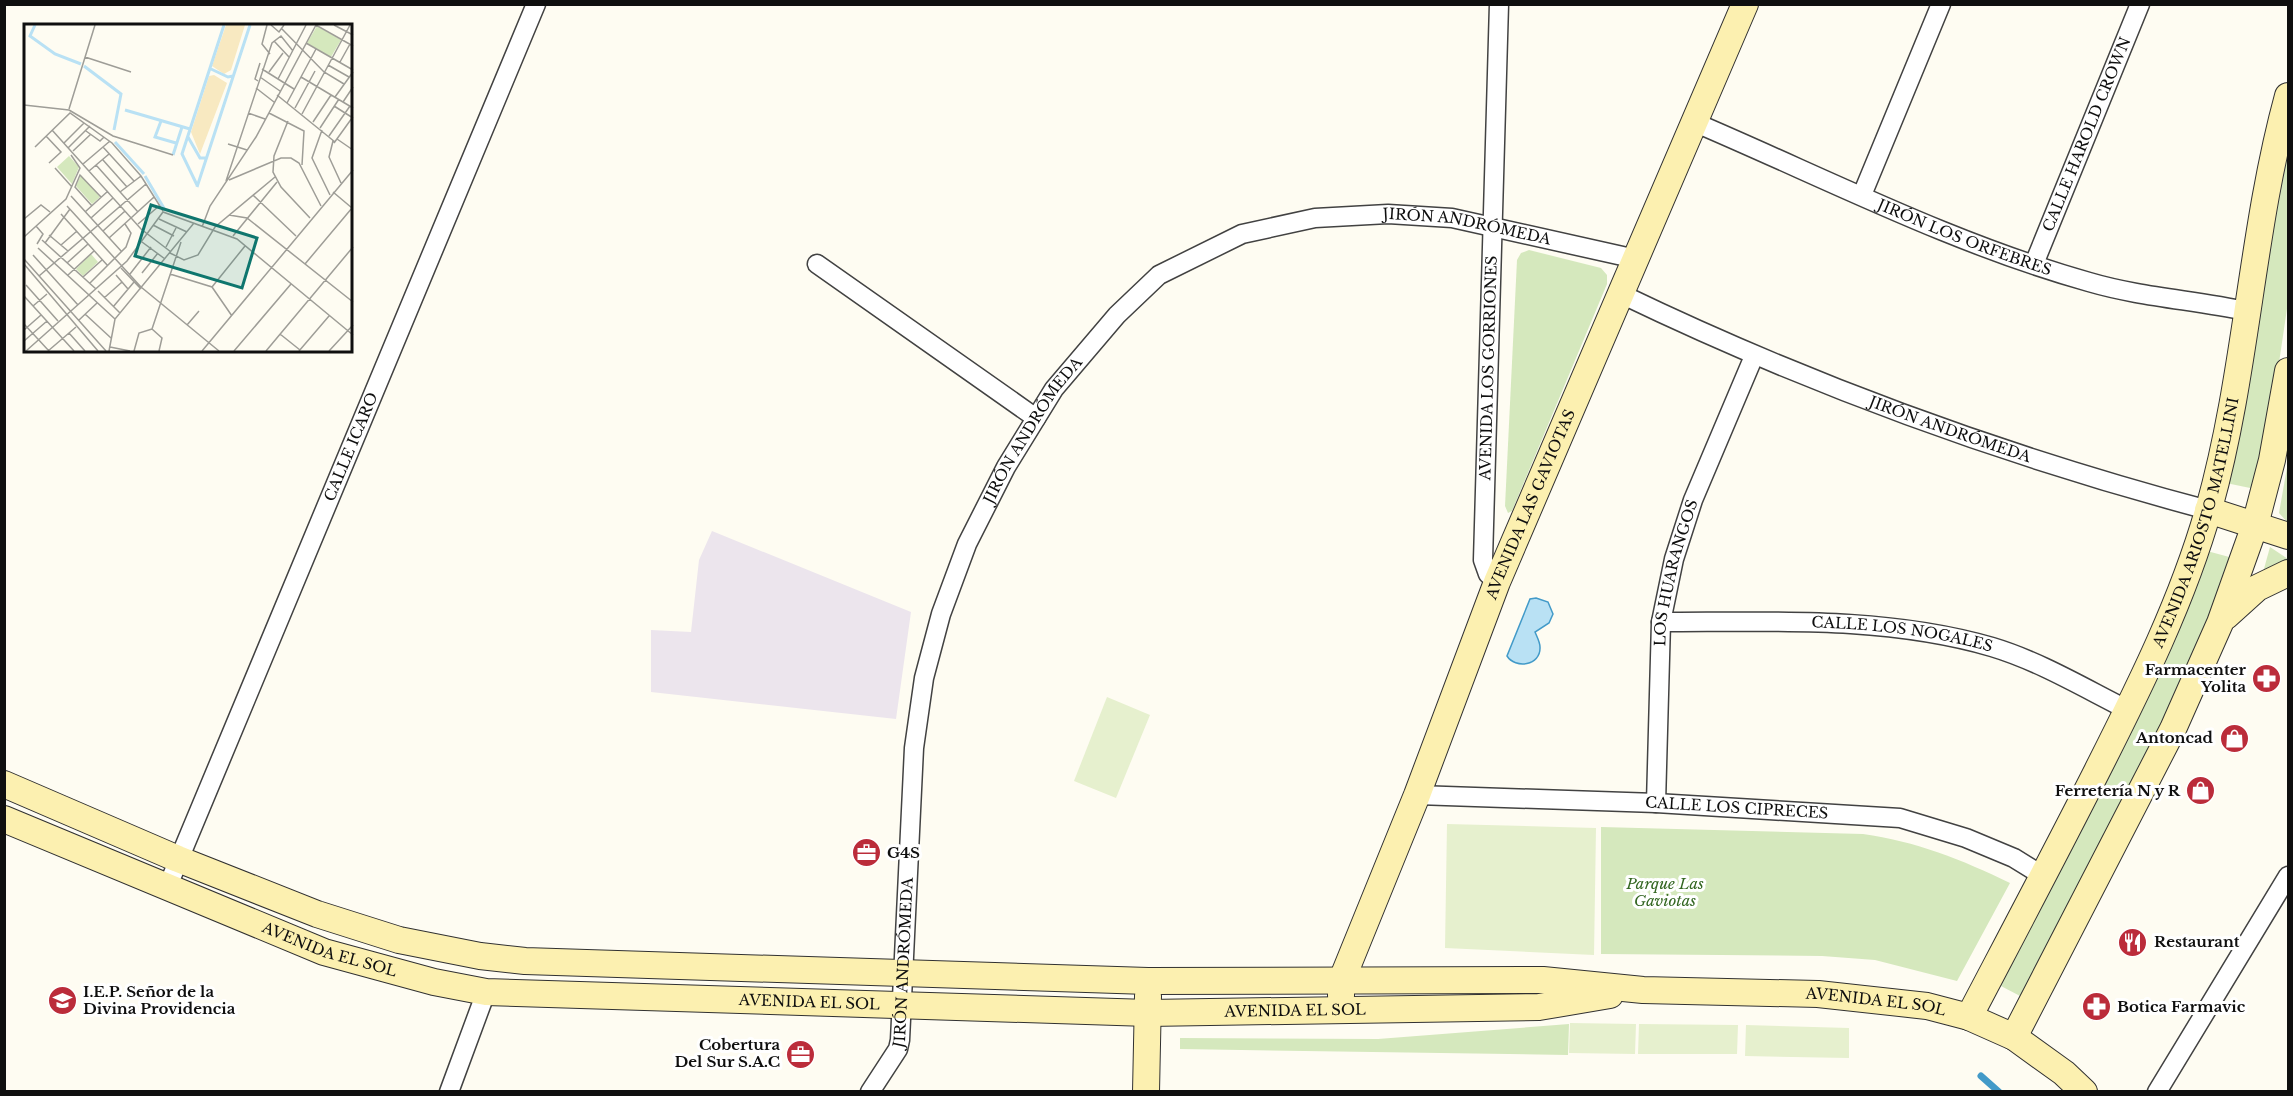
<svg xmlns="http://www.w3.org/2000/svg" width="2293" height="1096" font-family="'Libre Baskerville',serif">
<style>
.industrial{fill:#ece5ed}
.green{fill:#d5e8bd}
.pitch{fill:#e6f0ce}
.water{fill:#b9e1f4;stroke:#429ac8;stroke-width:1.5}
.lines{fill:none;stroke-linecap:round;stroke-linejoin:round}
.stream{stroke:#429ac8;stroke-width:7}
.street-casing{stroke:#424242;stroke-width:21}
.secondary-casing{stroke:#313131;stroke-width:28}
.street{stroke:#fff;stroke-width:18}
.secondary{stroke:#fcf0b0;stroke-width:26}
.labels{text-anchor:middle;stroke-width:6;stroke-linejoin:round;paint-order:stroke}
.street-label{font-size:15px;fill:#0f0f0f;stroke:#fff}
.poi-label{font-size:15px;font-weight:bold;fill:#0f0f0f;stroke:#fff;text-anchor:end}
.park-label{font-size:15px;font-style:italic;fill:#336621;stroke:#fff}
.inset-river{fill:none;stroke:#b9e1f4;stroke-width:3}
.inset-road{fill:none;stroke:#9e9d97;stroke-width:1.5}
.view{fill:#0f766e;fill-opacity:0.15;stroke:#0f766e;stroke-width:3}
.inset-edge{fill:none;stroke:#0f0f0f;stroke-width:3}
</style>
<rect width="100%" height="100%" fill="#fefcf2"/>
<polygon class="industrial" points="712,531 911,612 896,719 651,692 651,630 691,632 699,560"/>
<g class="green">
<polygon points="2288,135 2288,302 2272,410 2255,489 2226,483"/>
<polygon points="1529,250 1601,268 1607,275 1607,284 1512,511 1508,513 1505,506 1517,260 1521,253"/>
<polygon points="2288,462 2288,523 2279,513"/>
<polygon points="2270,547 2288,559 2288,571 2262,576"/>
<polygon points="2207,551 2233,558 2193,661 2022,997 1999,985"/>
<path d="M1601 827 1863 834C1915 841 1963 860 2010 883L1957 981 1875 960 1822 956 1601 954Z"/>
<polygon points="1569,1024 1568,1055 1180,1049 1180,1038 1378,1039"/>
</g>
<g class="pitch">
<polygon points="1107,697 1150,715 1116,798 1074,781"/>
<polygon points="1447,824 1596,828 1594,955 1445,948"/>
<polygon points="1570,1023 1636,1024 1635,1054 1569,1053"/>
<polygon points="1639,1024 1738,1025 1737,1054 1638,1054"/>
<polygon points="1746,1025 1849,1028 1849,1058 1745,1056"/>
</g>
<path class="water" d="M1536 598 1548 602 1553 614 1549 623 1535 632C1537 637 1540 642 1540 647 1541 666 1515 669 1507 656L1530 599Z"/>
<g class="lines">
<polyline class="stream" points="1981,1076 1999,1092"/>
<defs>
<g id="street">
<path id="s1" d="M1696 123C1825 178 1953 244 2089 282 2140 297 2194 300 2246 311"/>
<polyline points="1862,195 1941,4"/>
<polyline points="817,264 1036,418"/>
<path id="s2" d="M2034 264 2140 4"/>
<path id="s3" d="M1621 294C1810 385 2005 456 2208 510"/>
<path id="s4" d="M1497 582 1488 574 1483 560 1499 4"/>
<path id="s5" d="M1661 622C1771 622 1885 616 1992 647 2039 661 2084 688 2128 710"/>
<path id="s6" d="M1417 795 1656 803 1900 818 1966 838 2014 858 2043 876"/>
<path id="s7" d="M1656 803 1661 622 1674 559 1693 500 1754 356"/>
<path id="s8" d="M167 888 536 4"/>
<polyline points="449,1092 486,992"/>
<path id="s9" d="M870 1092 898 1049 900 1040 914 748 924 678 941 614 967 544 1006 467 1054 389 1117 315 1159 275 1242 234 1315 218 1388 214 1452 218 1636 259"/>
<polyline points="2157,1092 2288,876"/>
</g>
<g id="secondary">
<polyline points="2208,510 2288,536"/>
<polyline points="2226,616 2257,588 2288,573"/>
<path id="s10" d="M4 784 178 859 317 914 399 940 480 956 525 961 1148 981 1543 980 1643 990 1818 994 1927 1006 1969 1017 2014 1037 2064 1073 2084 1092"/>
<path id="s11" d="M4 819 324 952 434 982 486 992 1148 1013 1539 1007 1610 995"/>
<path id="s12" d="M1341 996V982L1417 795 1497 582 1745 4"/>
<path id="s13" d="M1969 1017C2012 935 2055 854 2097 771 2140 686 2183 600 2209 508 2247 373 2251 231 2288 96"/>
<polyline points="2014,1037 2173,729 2220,623 2255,525 2272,460 2288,371"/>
<polyline points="1146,1092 1148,996"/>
</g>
</defs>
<use href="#street" class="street-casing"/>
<use href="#secondary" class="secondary-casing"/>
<use href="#street" class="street"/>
<use href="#secondary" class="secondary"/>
</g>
<defs>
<symbol id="pharmacy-disc" viewBox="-11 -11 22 22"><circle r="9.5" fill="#bb2c3a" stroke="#fff"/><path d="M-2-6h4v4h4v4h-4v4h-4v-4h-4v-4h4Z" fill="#fff"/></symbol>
<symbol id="shop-disc" viewBox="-11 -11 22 22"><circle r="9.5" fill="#bb2c3a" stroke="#fff"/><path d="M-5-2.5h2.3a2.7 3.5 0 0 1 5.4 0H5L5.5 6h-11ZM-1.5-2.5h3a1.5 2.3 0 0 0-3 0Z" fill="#fff"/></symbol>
<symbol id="office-disc" viewBox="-11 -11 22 22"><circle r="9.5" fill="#bb2c3a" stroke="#fff"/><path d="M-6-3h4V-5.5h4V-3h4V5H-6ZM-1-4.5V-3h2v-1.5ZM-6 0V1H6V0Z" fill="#fff"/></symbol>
<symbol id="restaurant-disc" viewBox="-11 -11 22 22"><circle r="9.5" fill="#bb2c3a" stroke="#fff"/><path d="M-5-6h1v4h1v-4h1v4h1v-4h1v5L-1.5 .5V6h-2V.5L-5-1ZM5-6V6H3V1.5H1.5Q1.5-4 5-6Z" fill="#fff"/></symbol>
<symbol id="school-disc" viewBox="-11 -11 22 22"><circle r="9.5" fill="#bb2c3a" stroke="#fff"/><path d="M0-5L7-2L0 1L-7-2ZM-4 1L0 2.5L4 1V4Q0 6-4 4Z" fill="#fff"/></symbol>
</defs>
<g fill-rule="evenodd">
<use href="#pharmacy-disc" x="2250" y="662" width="33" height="33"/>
<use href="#shop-disc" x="2218" y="722" width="33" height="33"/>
<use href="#shop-disc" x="2184" y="774" width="33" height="33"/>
<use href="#office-disc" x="850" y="836" width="33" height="33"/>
<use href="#restaurant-disc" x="2116" y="926" width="33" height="33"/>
<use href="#school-disc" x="46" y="984" width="33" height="33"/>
<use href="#pharmacy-disc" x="2080" y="990" width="33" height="33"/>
<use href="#office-disc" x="784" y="1038" width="33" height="33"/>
</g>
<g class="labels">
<g class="street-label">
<text dy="5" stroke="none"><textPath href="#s2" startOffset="140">CALLE HAROLD CROWN</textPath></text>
<text dy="5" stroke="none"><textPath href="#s9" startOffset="1218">JIRÓN ANDRÓMEDA</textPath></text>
<text dy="5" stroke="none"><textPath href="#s1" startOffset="292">JIRÓN LOS ORFEBRES</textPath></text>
<text dy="5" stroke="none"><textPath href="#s4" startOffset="219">AVENIDA LOS GORRIONES</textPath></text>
<text dy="5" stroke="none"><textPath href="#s3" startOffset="356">JIRÓN ANDRÓMEDA</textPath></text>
<text dy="5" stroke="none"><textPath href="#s9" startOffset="696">JIRÓN ANDRÓMEDA</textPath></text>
<text dy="5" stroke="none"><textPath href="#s8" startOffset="478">CALLE ICARO</textPath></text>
<text dy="5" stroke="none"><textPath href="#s12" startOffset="528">AVENIDA LAS GAVIOTAS</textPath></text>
<text dy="5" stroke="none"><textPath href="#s13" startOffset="546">AVENIDA ARIOSTO MATELLINI</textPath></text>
<text dy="5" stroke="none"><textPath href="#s7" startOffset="232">LOS HUARANGOS</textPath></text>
<text dy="5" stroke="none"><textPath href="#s5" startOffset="242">CALLE LOS NOGALES</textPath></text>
<text dy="5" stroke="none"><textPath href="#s6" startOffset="320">CALLE LOS CIPRECES</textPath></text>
<text dy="5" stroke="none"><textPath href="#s11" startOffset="351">AVENIDA EL SOL</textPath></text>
<text dy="5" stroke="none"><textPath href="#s9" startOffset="138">JIRÓN ANDRÓMEDA</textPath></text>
<text dy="5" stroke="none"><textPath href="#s10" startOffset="1905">AVENIDA EL SOL</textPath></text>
<text dy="5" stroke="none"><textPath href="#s11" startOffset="837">AVENIDA EL SOL</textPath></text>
<text dy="5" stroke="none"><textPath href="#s11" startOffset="1323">AVENIDA EL SOL</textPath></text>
</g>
<g class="poi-label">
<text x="2246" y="675">Farmacenter<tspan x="2246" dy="17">Yolita</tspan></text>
<text x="2213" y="743">Antoncad</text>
<text x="2180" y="796">Ferretería N y R</text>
<text x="887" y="858" text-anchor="start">G4S</text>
<text x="2154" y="947" text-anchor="start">Restaurant</text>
<text x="83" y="997" text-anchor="start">I.E.P. Señor de la<tspan x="83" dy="17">Divina Providencia</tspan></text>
<text x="2117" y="1012" text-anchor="start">Botica Farmavic</text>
<text x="780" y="1050">Cobertura<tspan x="780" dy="17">Del Sur S.A.C</tspan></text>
</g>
<g class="park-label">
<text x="1665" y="889">Parque Las<tspan x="1665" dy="17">Gaviotas</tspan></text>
</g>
</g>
<g transform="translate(24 24)">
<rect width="328" height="328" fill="#fefcf2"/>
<path d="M293 2 317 16 307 33 283 19ZM45 132 55 143 48 160 33 143ZM57 151 76 173 68 180 52 162ZM67 230 74 238 59 252 52 245Z" fill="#d5e8bd"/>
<path d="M202 1H221L207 46 200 50 188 42ZM190 51 203 59 176 130 167 108 185 52Z" fill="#f8e9c1"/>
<path class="inset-river" d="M11 1 6 12 31 30 57 40M60 42 97 70 90 106M187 45 204 53 209 52M101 86 166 105M137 97 131 113 152 119M164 113 176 134H182M91 118 120 150M149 131 158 103M121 152 141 186M173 161 158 130 200 1M173 163 226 1"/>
<path class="inset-road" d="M243 1 238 20 246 30M247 1 255 8 260 1M310 1 329 11M258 5 300 48 320 60M250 17 265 33M282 19 329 46M61 33 107 48M316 38 326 20M304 41 325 53M238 45 270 65M245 48 259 29M236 53 256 67M277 53 329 84M254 55 282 1M234 57 231 55 236 39M232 64 250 78M253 71 311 118M311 73 329 48M319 78 329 63M263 79 292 25M0 81 45 86M310 82 329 94M271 84 291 47M45 85 71 1M45 86 89 112 149 131M224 89 241 95M245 89 280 107 278 141M278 90 326 1M264 97 250 132 249 148 257 163 286 194M289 98 307 71M296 104 315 75M28 106 117 205 147 228M298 106 288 134 306 171M62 107 76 117 80 113M22 112 37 128 25 139M305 112 326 82M313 115 329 126M309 117 305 133 317 159M40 119 60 99M310 119 328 94M204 120 223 126M11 123 46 89 88 119 117 152 139 187M79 123 110 157M44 124 66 102M49 127 67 110M79 136 103 163M59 140 86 117M72 141 114 188M31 144 48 163M65 147 85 130M205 156 257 134H267L275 139 297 182M202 157 248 19 257 12 269 27M96 168 117 152M309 168 328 184M229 171 272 212M47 172 98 228M43 182 117 263 195 327M68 182 51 163 56 151 77 173M61 188 84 167M37 190 84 242M205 191 223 194 329 278M67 194 89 174M0 195 17 181 26 188M135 195 163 208M114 200 135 182M129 201 150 212M12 202 19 210 13 220M178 203 186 182 232 113 292 1 329 22M79 207 101 187M25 211 44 227M209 212 253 158M0 213 42 175 56 144 47 131M85 214 130 173M18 216 72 265M118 218 141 235M21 219 46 185M37 221 53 207M142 223 152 204M14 224 91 295M146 229 160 236 174 231 191 203 251 153M9 231 54 281M0 235 82 327M43 239 64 220M0 240 74 327M281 240 328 184M97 244 117 265M118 249 134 229M106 250 127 223M146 250 188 263 208 292M44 251 70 227M92 251 104 265M15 252 122 160M59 253 78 236M66 259 102 223 107 209 101 200M2 261 34 297M188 263 221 222M74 267 96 289M0 272 50 327M80 274 98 258M9 282 23 270M89 283 110 258M61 290 87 314M55 296 73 279M0 300 25 327M163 301 175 287M128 305 157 218M128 305 138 314 135 327M0 306 17 291M45 309 61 327M256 310 276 326M0 317 23 297M86 323 106 327M2 327 103 237 139 188 213 215 329 311M24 327 52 303M85 327 91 295 170 199M110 327 115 309 128 305M178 327 329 146M210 327 267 260M242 327 329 223M275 327 305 292M305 327 329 301"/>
<path class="view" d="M127 181 233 214 218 264 111 232Z"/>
<rect width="328" height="328" class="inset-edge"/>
</g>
<rect width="2293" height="1096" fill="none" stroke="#0f0f0f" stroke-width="12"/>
</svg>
